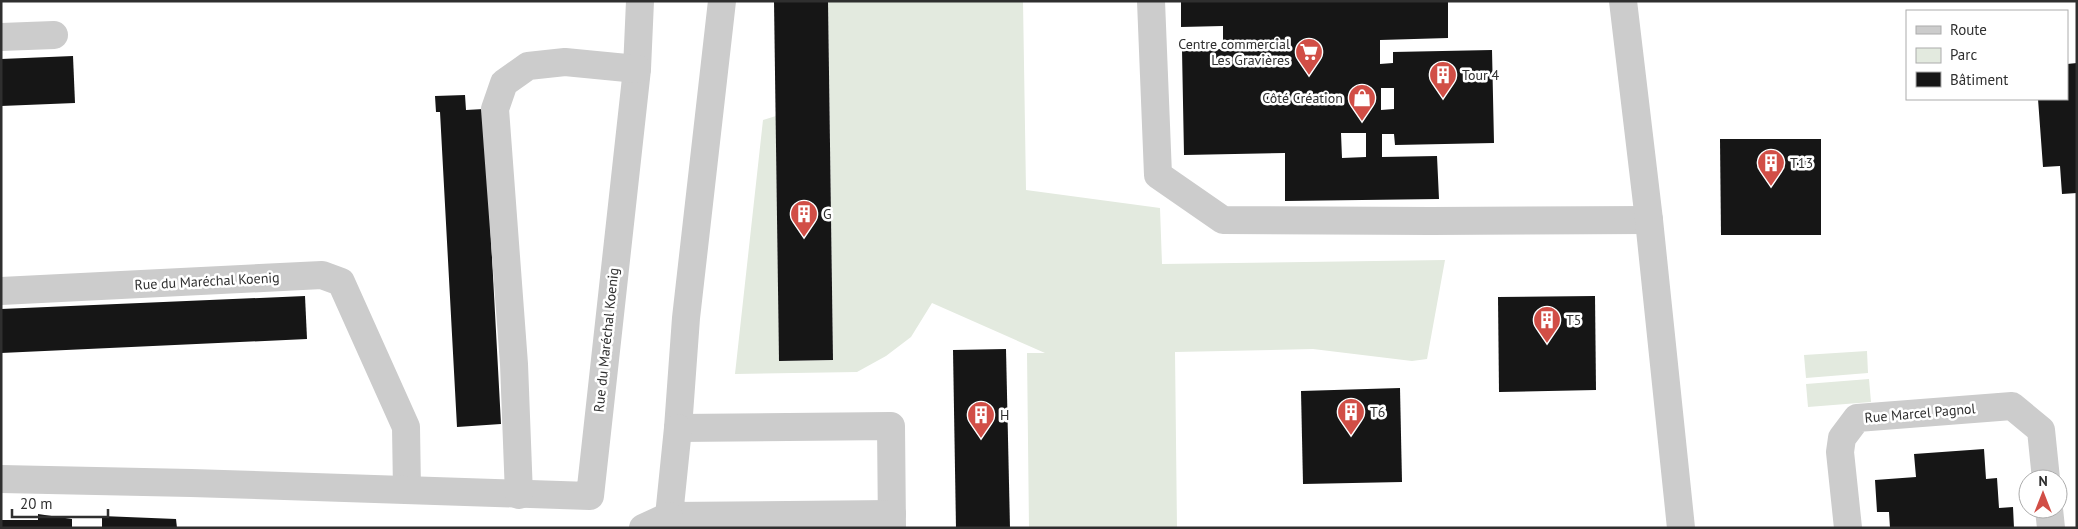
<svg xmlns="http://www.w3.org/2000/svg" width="2078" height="529" font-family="'PT Sans',sans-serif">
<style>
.green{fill:#e3eadf}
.building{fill:#161616;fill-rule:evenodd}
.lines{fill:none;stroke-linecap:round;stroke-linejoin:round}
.minor{stroke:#ccc;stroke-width:28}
.labels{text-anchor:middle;stroke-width:5;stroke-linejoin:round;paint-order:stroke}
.poi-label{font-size:14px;fill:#2f2f2f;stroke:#fff;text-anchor:start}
.street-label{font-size:14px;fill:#2f2f2f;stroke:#fff}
</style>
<rect width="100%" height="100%" fill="#fff"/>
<g class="green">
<polygon points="828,1 1023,1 1026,190 1160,208 1162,264 1445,260 1427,359 1412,361 1313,349 1175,352 1177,528 1029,528 1027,353 1045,353 932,303 911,337 886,356 857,372 735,374 763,120 776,116 779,361 833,360"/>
<polygon points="1867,351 1868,373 1806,378 1804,355"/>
<polygon points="1869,379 1871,402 1808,407 1806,384"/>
</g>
<g class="building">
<polygon points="774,1 828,1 833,360 779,361"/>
<path d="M1181 1H1448V38L1380 40V64L1393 63V52L1492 50 1494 143 1395 145 1394 134H1382V157L1437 156 1439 199 1285 201V153L1184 155 1182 50 1223 49V26L1181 27ZM1381 88H1394V109L1381 110ZM1341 133H1366V157L1342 158Z"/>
<polygon points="73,56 75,103 1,106 1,59"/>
<polygon points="2077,63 2077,193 2062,194 2060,166 2043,167 2038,99 2067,99 2067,64"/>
<polygon points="465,95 466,110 484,109 501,424 457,427 440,112 436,112 435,96"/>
<polygon points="1720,139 1821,139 1821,235 1721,235"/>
<polygon points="305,296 307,339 1,353 1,309"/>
<polygon points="1595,296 1596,390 1499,392 1498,297"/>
<polygon points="1006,349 1010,528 956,528 953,350"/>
<polygon points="1400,388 1402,482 1303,484 1301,391"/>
<polygon points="1984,449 1986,479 1997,478 1999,508 2013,507 2014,528 1890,528 1889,512 1877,512 1875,480 1916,477 1914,454"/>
<polygon points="38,514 72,519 72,528 1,528 1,520 38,520"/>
<polygon points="102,516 176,519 177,528 102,528"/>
</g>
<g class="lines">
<g class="minor">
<polyline points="722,1 686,318 678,428 891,426 892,528"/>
<polyline points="1151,1 1158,175 1223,220 1431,221 1649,220"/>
<polyline points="1623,1 1649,220 1681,528"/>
<polyline points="1,37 54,35"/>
<polyline points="1,291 322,275 341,282 406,427 407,490"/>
<polyline points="678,428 669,516 892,514"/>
<polyline points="1,479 191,483 590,496 637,69 640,1"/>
<polyline points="519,495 514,364 495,109 504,83 528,66 565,62 637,69"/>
<polyline points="2049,509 2051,528"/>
<polyline points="643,528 669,516"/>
<polyline points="1848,528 1840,452 1842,438 1857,418 2012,406 2041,430 2046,479"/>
</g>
</g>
<defs>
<symbol id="supermarket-pin" viewBox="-11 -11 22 30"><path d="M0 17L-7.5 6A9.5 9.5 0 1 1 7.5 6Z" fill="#d14e46" stroke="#fff"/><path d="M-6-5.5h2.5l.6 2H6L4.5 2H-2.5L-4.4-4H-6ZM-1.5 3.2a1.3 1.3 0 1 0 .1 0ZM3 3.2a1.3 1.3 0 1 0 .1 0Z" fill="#fff"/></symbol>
<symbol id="building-pin" viewBox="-11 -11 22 30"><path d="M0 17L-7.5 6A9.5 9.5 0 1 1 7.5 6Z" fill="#d14e46" stroke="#fff"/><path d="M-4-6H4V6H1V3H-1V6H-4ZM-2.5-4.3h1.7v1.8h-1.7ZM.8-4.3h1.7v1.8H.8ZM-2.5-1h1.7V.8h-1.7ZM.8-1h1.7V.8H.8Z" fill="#fff"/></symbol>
<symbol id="shop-pin" viewBox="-11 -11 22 30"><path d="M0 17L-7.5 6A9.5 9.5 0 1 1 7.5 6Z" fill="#d14e46" stroke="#fff"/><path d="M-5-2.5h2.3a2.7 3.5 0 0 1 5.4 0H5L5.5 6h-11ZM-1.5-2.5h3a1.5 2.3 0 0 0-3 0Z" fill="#fff"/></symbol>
</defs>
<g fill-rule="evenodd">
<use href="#supermarket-pin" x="1293" y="36" width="32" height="43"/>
<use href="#building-pin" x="1427" y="59" width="32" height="43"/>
<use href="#shop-pin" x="1346" y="82" width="32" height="43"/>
<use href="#building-pin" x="1755" y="147" width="32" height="43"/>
<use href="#building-pin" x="788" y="198" width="32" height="43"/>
<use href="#building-pin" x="1531" y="304" width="32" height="43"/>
<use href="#building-pin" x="1335" y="396" width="32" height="43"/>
<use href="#building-pin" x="965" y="399" width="32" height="43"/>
</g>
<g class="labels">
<g class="poi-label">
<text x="1290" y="49" text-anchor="end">Centre commercial<tspan x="1290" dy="16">Les Gravières</tspan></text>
<text x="1462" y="80">Tour 4</text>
<text x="1343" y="103" text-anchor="end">Côté Création</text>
<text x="1790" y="168">T13</text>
<text x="823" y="219">G</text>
<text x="1566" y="325">T5</text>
<text x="1370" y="417">T6</text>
<text x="1000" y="420">H</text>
</g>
<g class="street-label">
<text transform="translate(207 281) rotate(-3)" y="5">Rue du Maréchal Koenig</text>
<text transform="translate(606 340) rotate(-84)" y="5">Rue du Maréchal Koenig</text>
<text transform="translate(1920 413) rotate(-5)" y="5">Rue Marcel Pagnol</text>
</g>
</g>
<rect width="2078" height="529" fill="none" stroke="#2f2f2f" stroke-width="5"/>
<rect x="1906" y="10" width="162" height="90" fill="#ffffff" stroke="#acacac"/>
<rect x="1916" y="26" width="25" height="8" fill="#cccccc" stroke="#acacac"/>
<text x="1950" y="35" font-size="15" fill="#2f2f2f">Route</text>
<rect x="1916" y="48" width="25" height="15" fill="#e3eadf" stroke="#acacac"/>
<text x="1950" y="60" font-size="15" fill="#2f2f2f">Parc</text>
<rect x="1916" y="72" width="25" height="15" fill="#161616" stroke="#acacac"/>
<text x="1950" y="85" font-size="15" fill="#2f2f2f">Bâtiment</text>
<g transform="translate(2043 494)"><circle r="24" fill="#ffffff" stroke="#acacac"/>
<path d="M0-4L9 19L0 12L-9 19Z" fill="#d14e46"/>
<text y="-8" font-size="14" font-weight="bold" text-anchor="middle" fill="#2f2f2f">N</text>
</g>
<path d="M12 509v8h96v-8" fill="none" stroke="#2f2f2f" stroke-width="2.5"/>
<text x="20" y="509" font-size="15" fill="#2f2f2f" stroke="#ffffff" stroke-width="4" paint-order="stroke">20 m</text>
</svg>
